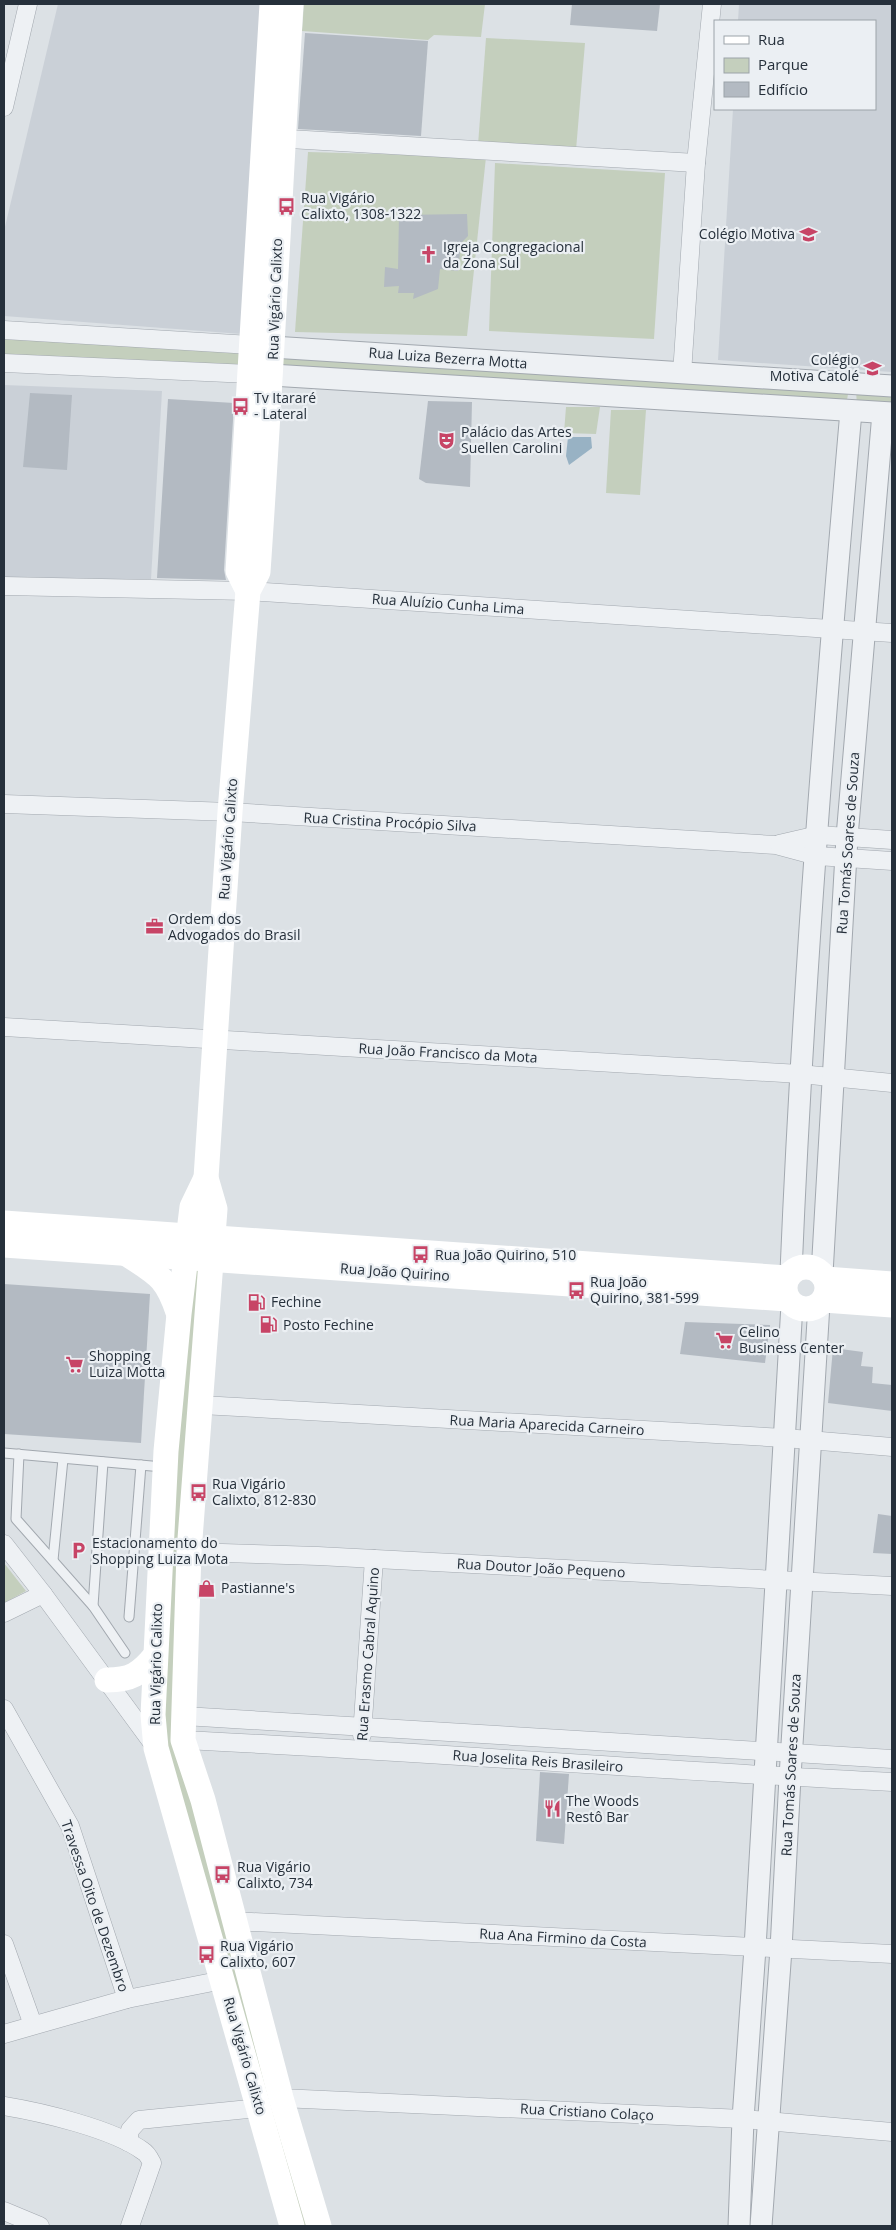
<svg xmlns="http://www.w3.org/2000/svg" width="896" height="2230" font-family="'Open Sans',sans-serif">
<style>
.built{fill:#cad0d7}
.green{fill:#c4cfbd}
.water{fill:#98b2c4}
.building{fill:#b3bac2}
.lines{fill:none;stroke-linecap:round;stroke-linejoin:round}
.service-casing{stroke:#a2a8af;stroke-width:11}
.minor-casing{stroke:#a2a8af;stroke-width:19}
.tertiary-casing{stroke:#a2a8af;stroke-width:23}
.service{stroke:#eef1f4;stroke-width:9}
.minor{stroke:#eef1f4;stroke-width:18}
.tertiary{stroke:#eef1f4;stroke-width:21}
.secondary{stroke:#fff;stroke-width:25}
.labels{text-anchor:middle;stroke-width:4.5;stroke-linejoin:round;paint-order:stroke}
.poi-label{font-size:14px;fill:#26303b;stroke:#ebeff3;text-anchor:start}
.street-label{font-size:14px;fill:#26303b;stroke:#ebeff3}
</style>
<rect width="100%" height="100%" fill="#dce1e5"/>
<g class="built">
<polygon points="58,4 267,4 242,334 4,316 4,231"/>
<polygon points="739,4 892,4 892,372 718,360 733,109 875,109 875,21 738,21"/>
<polygon points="4,385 162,391 151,579 4,579"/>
</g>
<g class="green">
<polygon points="304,4 485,4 481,37 434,35 428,40 302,31"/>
<polygon points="486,38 585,43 576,150 478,145"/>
<polygon points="308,152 486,157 467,336 295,332"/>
<polygon points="495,163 665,173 654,339 489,331"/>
<polygon points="4,336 246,350 245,369 4,359"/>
<polygon points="279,353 849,388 846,406 277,371"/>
<polygon points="856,389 892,390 892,409 857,407"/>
<polygon points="566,407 600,407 596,434 564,433"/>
<polygon points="611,410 646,410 640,495 606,493"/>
<polygon points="187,1260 209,1263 180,1744 317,2226 295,2226 160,1747"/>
<polygon points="4,1563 26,1591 4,1603"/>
</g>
<polygon class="water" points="568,437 591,437 592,448 569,465 566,456"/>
<g class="building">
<polygon points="572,4 660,4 657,31 570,25"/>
<polygon points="305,33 428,41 421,136 298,129"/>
<polygon points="467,214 468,236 461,243 458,271 440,269 438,289 413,299 414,293 398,293 399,286 384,287 385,267 398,269 399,215"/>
<polygon points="30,393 72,395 67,470 23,467"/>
<polygon points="168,399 234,403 224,570 226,580 157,578"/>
<polygon points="428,401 472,402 470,487 426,483 419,479"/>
<polygon points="4,1284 150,1294 141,1443 4,1434"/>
<polygon points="685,1322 770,1325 765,1363 680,1354"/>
<polygon points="833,1348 863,1352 861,1366 873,1367 872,1383 892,1385 892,1411 828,1403"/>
<polygon points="878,1514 892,1516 892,1554 873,1553"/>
<polygon points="540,1772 569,1774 564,1844 536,1841"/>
</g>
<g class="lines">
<defs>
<g id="service">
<polyline points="4,1453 163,1467"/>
<polyline points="19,1454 16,1519 93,1606 125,1653"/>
<polyline points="53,1560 63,1459"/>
<polyline points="93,1606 103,1462"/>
<polyline points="129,1617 141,1465"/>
</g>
<g id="minor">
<polyline points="4,107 28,4"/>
<polyline points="272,138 696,163"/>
<polyline points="4,330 251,345"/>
<polyline points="4,363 250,374"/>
<polyline points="682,374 696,163 712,4"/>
<polyline points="4,586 248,591 892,633"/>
<polyline points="4,804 230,812 776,845 817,856 892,861"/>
<polyline points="779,844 818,835 892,840"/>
<polyline points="4,1027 800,1074 892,1083"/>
<polyline points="201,1405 785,1438 892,1447"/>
<polyline points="4,1544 43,1594 156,1748"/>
<polyline points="189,1552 318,1556 892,1586"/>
<polyline points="4,1613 43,1594"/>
<polyline points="4,1709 70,1826 127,1999"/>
<polyline points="184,1716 892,1759"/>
<polyline points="362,1735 374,1559"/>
<path d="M183 1740C420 1751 656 1771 892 1782"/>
<polyline points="233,1921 892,1954"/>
<polyline points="4,1944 33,2025"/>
<polyline points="4,2034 127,1999 223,1980"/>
<polyline points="281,2098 743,2119 892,2132"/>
<path d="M4 2106C41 2112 113 2129 143 2151 147 2153 150 2159 152 2163L130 2226"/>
<polyline points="128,2142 130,2130 139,2120 259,2108"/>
<polyline points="4,2211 40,2226"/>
</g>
<g id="tertiary">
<polyline points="256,346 892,386"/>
<polyline points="255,374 892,413"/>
<path d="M791 1272C803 984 826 698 851 411"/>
<polyline points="822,1274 847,837 883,413"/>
<polyline points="739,2226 743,2119 755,1948 792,1304"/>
<polyline points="761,2226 781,1949 790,1777 819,1304"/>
</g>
</defs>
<use href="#service" class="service-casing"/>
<use href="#minor" class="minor-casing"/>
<use href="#tertiary" class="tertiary-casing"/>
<use href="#service" class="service"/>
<use href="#minor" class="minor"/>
<use href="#tertiary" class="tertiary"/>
<g class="secondary">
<path d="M291 4C280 193 271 383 258 572L248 591 230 812 206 1178 215 1209 189 1552 183 1740 203 1800 281 2098 319 2226"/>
<polyline points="248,591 238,571 272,4"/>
<polyline points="206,1178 192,1207 179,1314 166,1451 153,1715 156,1748 292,2226"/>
<polyline points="4,1223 787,1278"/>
<polyline points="4,1245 787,1299"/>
<path d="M127 1254C157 1274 166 1276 178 1312"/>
<circle cx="806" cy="1288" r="21"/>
<polyline points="825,1279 892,1284"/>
<polyline points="824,1300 892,1305"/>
<path d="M107 1680C131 1680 140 1674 155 1656"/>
</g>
</g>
<defs>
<symbol id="bus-bare" viewBox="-9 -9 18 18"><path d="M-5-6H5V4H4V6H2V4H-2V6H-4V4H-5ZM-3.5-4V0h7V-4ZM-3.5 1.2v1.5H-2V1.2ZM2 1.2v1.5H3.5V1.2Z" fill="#c74466" stroke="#ebeff3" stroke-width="2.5" paint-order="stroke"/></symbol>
<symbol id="school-bare" viewBox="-9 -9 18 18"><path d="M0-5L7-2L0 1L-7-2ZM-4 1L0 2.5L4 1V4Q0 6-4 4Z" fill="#c74466" stroke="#ebeff3" stroke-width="2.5" paint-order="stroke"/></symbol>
<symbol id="church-bare" viewBox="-9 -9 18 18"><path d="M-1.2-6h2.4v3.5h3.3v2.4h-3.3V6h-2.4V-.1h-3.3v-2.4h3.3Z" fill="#c74466" stroke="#ebeff3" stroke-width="2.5" paint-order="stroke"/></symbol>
<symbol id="theatre-bare" viewBox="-9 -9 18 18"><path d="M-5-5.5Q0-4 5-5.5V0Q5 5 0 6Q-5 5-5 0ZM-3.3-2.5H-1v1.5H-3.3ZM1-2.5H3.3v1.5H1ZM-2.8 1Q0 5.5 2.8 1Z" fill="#c74466" stroke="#ebeff3" stroke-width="2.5" paint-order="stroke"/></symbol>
<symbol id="office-bare" viewBox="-9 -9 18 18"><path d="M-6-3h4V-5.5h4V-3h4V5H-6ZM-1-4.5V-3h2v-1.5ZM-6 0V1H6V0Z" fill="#c74466" stroke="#ebeff3" stroke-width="2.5" paint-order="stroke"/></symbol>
<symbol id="fuel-bare" viewBox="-9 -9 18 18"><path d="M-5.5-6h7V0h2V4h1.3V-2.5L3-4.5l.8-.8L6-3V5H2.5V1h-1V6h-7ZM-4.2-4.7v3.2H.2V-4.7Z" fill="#c74466" stroke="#ebeff3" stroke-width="2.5" paint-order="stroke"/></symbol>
<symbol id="supermarket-bare" viewBox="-9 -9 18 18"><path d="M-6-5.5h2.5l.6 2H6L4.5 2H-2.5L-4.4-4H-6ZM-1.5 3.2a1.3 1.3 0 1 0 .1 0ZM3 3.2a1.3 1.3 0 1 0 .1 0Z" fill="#c74466" stroke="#ebeff3" stroke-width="2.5" paint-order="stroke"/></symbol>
<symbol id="parking-bare" viewBox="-9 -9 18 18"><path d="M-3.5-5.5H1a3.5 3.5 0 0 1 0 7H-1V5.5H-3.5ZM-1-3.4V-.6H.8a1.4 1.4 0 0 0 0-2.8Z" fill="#c74466" stroke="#ebeff3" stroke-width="2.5" paint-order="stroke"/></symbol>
<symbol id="shop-bare" viewBox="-9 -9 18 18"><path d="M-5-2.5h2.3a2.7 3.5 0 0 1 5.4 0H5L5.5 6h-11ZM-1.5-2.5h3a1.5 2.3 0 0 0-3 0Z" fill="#c74466" stroke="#ebeff3" stroke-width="2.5" paint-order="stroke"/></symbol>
<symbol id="restaurant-bare" viewBox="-9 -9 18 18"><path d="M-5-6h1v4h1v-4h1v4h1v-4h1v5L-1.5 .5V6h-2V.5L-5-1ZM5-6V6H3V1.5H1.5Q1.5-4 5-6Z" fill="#c74466" stroke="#ebeff3" stroke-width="2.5" paint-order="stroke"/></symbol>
</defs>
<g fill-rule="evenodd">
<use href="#bus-bare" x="274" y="194" width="25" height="25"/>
<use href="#school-bare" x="796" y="222" width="25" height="25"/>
<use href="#church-bare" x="416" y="242" width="25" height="25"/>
<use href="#school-bare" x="860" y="356" width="25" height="25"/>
<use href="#bus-bare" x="228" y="394" width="25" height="25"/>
<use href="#theatre-bare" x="434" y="428" width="25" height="25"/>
<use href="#office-bare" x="142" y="914" width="25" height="25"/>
<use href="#bus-bare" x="408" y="1242" width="25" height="25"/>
<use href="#bus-bare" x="564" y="1278" width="25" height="25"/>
<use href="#fuel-bare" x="244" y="1290" width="25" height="25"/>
<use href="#fuel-bare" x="256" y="1312" width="25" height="25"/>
<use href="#supermarket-bare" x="712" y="1328" width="25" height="25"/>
<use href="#supermarket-bare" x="62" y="1352" width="25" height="25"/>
<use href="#bus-bare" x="186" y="1480" width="25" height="25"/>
<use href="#parking-bare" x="66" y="1538" width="25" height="25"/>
<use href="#shop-bare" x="194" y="1576" width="25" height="25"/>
<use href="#restaurant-bare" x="540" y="1796" width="25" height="25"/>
<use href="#bus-bare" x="210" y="1862" width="25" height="25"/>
<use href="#bus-bare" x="194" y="1942" width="25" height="25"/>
</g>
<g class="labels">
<g class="poi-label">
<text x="301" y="203">Rua Vigário<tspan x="301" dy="16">Calixto, 1308-1322</tspan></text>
<text x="795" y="239" text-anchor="end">Colégio Motiva</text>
<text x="443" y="252">Igreja Congregacional<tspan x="443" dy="16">da Zona Sul</tspan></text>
<text x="859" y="365" text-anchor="end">Colégio<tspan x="859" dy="16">Motiva Catolé</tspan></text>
<text x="254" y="403">Tv Itararé<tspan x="254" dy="16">- Lateral</tspan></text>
<text x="461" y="437">Palácio das Artes<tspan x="461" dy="16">Suellen Carolini</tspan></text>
<text x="168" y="924">Ordem dos<tspan x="168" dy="16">Advogados do Brasil</tspan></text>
<text x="435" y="1260">Rua João Quirino, 510</text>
<text x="590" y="1287">Rua João<tspan x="590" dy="16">Quirino, 381-599</tspan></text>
<text x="271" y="1307">Fechine</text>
<text x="283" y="1330">Posto Fechine</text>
<text x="739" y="1337">Celino<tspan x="739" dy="16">Business Center</tspan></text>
<text x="89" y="1361">Shopping<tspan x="89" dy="16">Luiza Motta</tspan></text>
<text x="212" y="1489">Rua Vigário<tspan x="212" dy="16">Calixto, 812-830</tspan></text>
<text x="92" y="1548">Estacionamento do<tspan x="92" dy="16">Shopping Luiza Mota</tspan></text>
<text x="221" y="1593">Pastianne's</text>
<text x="566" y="1806">The Woods<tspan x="566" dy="16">Restô Bar</tspan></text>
<text x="237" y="1872">Rua Vigário<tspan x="237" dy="16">Calixto, 734</tspan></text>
<text x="220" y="1951">Rua Vigário<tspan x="220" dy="16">Calixto, 607</tspan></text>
</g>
<g class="street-label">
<text transform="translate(275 299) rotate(-88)" y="5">Rua Vigário Calixto</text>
<text transform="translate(448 358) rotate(4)" y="5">Rua Luiza Bezerra Motta</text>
<text transform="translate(448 604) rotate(4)" y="5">Rua Aluízio Cunha Lima</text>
<text transform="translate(390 822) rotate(3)" y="5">Rua Cristina Procópio Silva</text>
<text transform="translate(228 839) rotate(-86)" y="5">Rua Vigário Calixto</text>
<text transform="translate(848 843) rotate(-86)" y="5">Rua Tomás Soares de Souza</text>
<text transform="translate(448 1053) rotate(3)" y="5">Rua João Francisco da Mota</text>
<text transform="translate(395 1272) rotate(4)" y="5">Rua João Quirino</text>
<text transform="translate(547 1425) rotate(3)" y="5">Rua Maria Aparecida Carneiro</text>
<text transform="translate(541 1568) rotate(3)" y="5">Rua Doutor João Pequeno</text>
<text transform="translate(368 1654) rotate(-86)" y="5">Rua Erasmo Cabral Aquino</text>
<text transform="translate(156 1664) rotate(-89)" y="5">Rua Vigário Calixto</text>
<text transform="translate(538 1761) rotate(4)" y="5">Rua Joselita Reis Brasileiro</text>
<text transform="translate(791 1765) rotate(-87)" y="5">Rua Tomás Soares de Souza</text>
<text transform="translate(95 1906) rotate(71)" y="5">Travessa Oito de Dezembro</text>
<text transform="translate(563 1938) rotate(3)" y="5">Rua Ana Firmino da Costa</text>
<text transform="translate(245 2056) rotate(74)" y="5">Rua Vigário Calixto</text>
<text transform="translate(587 2112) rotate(3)" y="5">Rua Cristiano Colaço</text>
</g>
</g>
<rect width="896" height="2230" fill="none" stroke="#26303b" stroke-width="10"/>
<rect x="714" y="20" width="162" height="90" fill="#ebeff3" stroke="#9ca3a9"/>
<rect x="724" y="36" width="25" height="8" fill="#ffffff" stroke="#9ca3a9"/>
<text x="758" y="45" font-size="15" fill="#26303b">Rua</text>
<rect x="724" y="58" width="25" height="15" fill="#c4cfbd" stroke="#9ca3a9"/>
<text x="758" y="70" font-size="15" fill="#26303b">Parque</text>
<rect x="724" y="82" width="25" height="15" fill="#b3bac2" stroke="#9ca3a9"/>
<text x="758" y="95" font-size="15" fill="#26303b">Edifício</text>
</svg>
